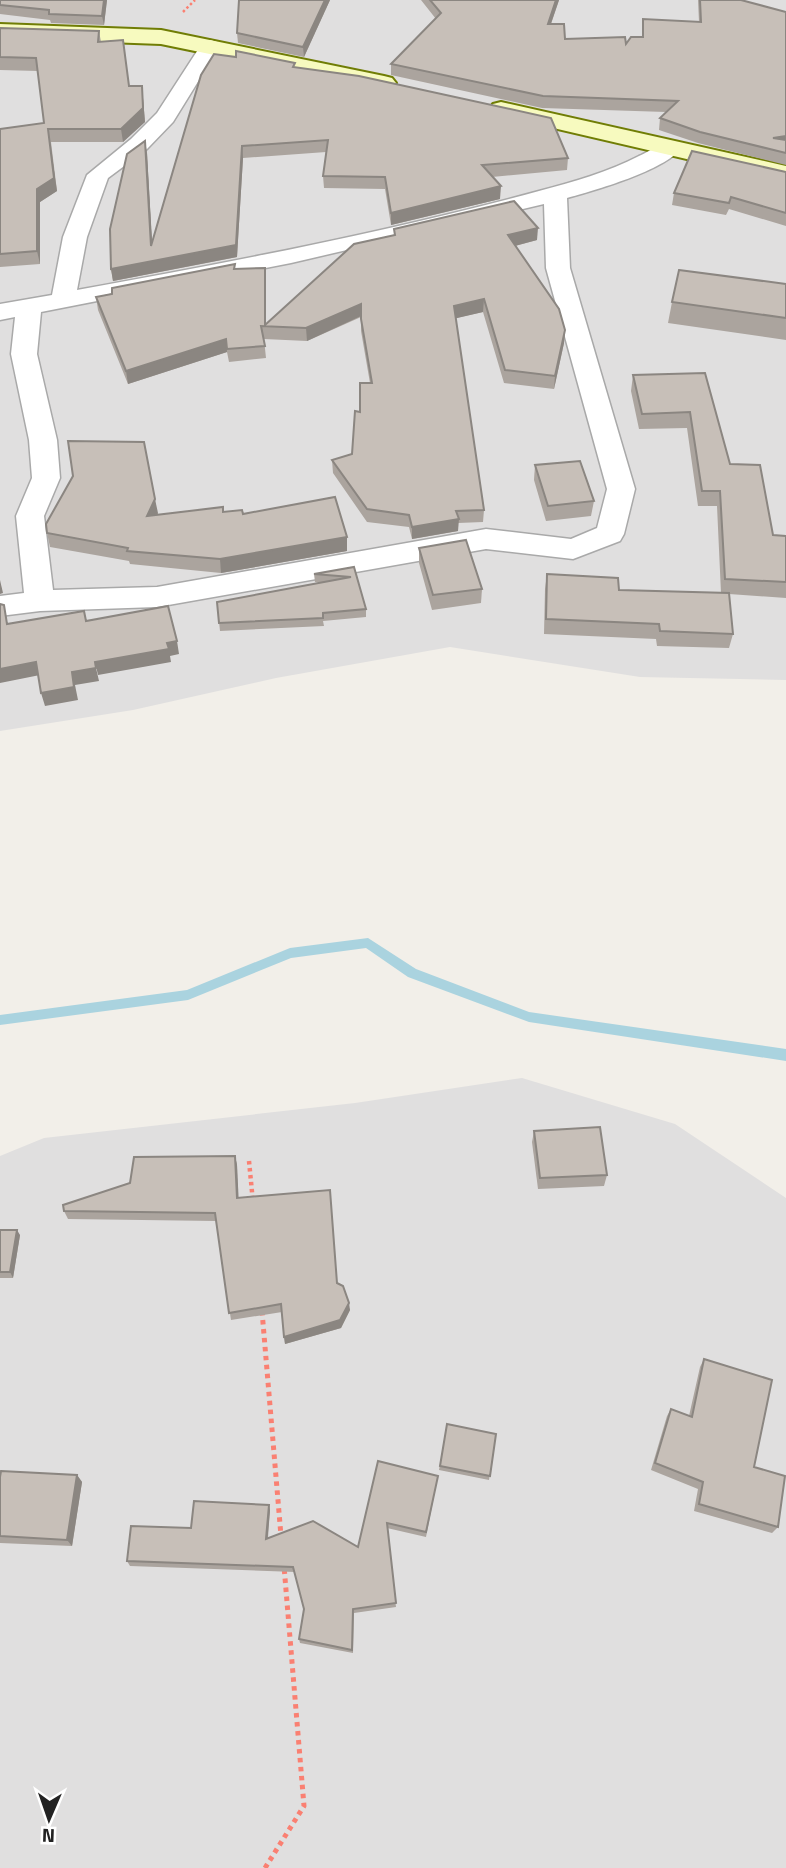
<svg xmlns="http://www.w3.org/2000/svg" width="786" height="1868" font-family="'Titillium Web',sans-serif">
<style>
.residential{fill:#e0dfdf}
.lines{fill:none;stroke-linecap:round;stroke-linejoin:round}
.stream{fill:#aad3df;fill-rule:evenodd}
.street-casing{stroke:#a9a9a9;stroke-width:3}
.secondary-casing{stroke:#707d05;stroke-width:4}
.path-far2{stroke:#fa8072;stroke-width:2.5;stroke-dasharray:2.5 2.5;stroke-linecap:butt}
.path-far1{stroke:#fa8072;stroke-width:4.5;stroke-dasharray:3.5 3.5;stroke-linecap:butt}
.path{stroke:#fa8072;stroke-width:5;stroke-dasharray:4.5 4.5;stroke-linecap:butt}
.street{fill:#fff;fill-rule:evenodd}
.secondary{fill:#f7fabf;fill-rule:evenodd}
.wall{fill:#aba49e}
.shaded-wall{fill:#8b8681}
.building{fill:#c7bfb8;stroke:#8b8681;stroke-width:2}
</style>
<rect width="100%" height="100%" fill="#f2efe9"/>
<g class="residential">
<polygon points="0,0 786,0 786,680 640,677 450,647 276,678 133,710 0,731"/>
<polygon points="522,1078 675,1124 786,1198 786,1868 0,1868 0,1156 44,1138 355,1103"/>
</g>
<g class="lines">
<polygon class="stream" points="368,938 416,969 529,1012 786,1049 786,1061 529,1022 408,977 366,948 291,958 188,1000 0,1025 0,1015 187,990 290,948"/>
<defs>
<path id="street" d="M210 40 217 42 220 46 173 122 147 149 108 178 87 237 77 290C232 262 387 232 539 191 573 182 608 172 639 156 653 150 663 139 678 143L681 148C666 170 593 191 567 198L570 268 635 489 624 534 620 541 573 559 486 549 157 607 40 611 0 616V596L24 593 16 516 32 478 29 440 11 354 15 317 0 320V304L52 295 63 237 87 175 131 139 157 113 203 42ZM544 204 546 268 607 489 597 528 571 539 486 529 157 587 53 590 44 516 60 478 57 440 37 354 41 312 291 263Z"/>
<g id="secondary">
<polygon points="0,24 161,30 384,76 392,78 396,83 392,88 384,90 161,44 0,38"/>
<polygon points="501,102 786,166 786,182 493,114 489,109 493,104"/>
</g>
</defs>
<use href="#street" class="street-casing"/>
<use href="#secondary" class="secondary-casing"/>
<polyline class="path-far2" points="183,12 195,0"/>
<polyline class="path-far1" points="249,1161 253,1202"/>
<g class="path">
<polyline points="262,1311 281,1536"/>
<polyline points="265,1868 304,1806 284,1566"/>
</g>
<use href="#street" class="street"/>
<use href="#secondary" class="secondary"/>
</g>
<g class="wall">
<polygon points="0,0 107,0 104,25 51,23 50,20 0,14"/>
<polygon points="239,0 330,0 304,57 238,43 237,33"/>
<polygon points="421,0 559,0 551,24 565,39 626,44 642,37 643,19 699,22 698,0 741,0 786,12 786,165 698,143 659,130 660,118 666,112 542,108 391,75 391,64 436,19"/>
<polygon points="0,28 99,31 101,42 129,86 143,99 145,122 123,142 51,142 57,191 40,202 40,264 0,267 0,129 44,123 38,71 0,70"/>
<polygon points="295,68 568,158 567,170 492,177 500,199 391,225 385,189 324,188 323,176 326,152 243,158 237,257 113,281 111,269 147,153 152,243"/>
<polygon points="786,172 786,226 729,209 726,215 672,205 674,193"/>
<polygon points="394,229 537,240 515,246 565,330 564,343 554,389 504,383 483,312 456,318 484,510 483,522 458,523 458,531 412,539 409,527 367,522 333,473 332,460 352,454 360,412 370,383 361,331 361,317 307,341 264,339 266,358 229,362 227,352 128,384 98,310 96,297 235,264 235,269 266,280 266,324 394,235"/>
<polygon points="786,284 786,340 668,323 672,302"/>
<polygon points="705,373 730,464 773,535 786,536 786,598 729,594 733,634 729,648 657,646 656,639 544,634 545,589 547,574 619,590 721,593 717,506 698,506 687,428 639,429 631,391 633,375"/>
<polygon points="535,465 594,501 591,516 546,521 534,480"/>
<polygon points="223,512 243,514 347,537 347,551 221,573 130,564 129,561 50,547 47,533 158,513 157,515"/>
<polygon points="419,548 482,589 481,603 432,610 419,563"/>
<polygon points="354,567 366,609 366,617 323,621 324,626 220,631 217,602 323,583 315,582 314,574"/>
<polygon points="534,1131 607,1175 604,1186 538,1189 532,1142"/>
<polygon points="235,1156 237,1165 238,1198 337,1283 350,1310 341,1328 285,1344 282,1312 231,1320 216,1221 68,1219 64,1211"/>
<polygon points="0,1230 20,1235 13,1278 0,1278"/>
<polygon points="704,1359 754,1467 778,1527 772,1533 694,1511 698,1489 651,1470 667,1416 671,1409 689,1416 700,1367"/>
<polygon points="447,1424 496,1434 489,1480 439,1470"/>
<polygon points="77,1475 82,1482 72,1546 0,1543 0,1477"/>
<polygon points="438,1476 426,1537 387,1528 396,1607 354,1613 353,1653 300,1643 299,1639 304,1609 295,1572 130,1566 127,1561 191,1528 270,1510 268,1538 358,1547"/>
</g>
<g class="shaded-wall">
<polygon points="104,0 107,0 104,25 102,16"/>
<polygon points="325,0 330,0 304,57 303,47"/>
<polygon points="556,0 559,0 547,35 548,24"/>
<polygon points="142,86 145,122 123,142 121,129"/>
<polygon points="48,129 57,191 40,202 40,264 37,251 37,189"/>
<polygon points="786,136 786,147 773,138"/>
<polygon points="145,141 147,153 153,258 151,246"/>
<polygon points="242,146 243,158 237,257 113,281 111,269 236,245"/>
<polygon points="501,186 500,199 391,225 391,213"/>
<polygon points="538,228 537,240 507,248 508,235"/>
<polygon points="484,299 483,312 453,319 454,306"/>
<polygon points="361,304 361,316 307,341 306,328"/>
<polygon points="565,330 564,343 554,389 555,376"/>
<polygon points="226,339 227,352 128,384 126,371"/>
<polygon points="155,499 158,513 149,530 147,516"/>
<polygon points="459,519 458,531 412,539 412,527"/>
<polygon points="347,537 347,551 221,573 220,559"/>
<polygon points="0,580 3,593 0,594"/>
<polygon points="177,641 179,654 170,656 171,662 98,675 95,662 167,643"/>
<polygon points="36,662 40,675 0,683 0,669"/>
<polygon points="96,668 99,681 75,685 78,700 45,706 41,693 72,672"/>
<polygon points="235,1156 237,1165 239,1206 237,1198"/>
<polygon points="17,1230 20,1235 13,1278 10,1272"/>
<polygon points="349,1303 350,1310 341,1328 285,1344 284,1337"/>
<polygon points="77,1475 82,1482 72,1546 67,1540"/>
<polygon points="269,1505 270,1510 267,1544 266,1539"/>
</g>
<g class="building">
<polygon points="0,0 104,0 102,16 49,14 49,10 0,5"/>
<polygon points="239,0 325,0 303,47 237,33"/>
<polygon points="430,0 556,0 548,24 564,24 565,39 625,37 626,44 631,37 643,37 643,19 701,22 700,0 741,0 786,12 786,136 773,138 786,140 786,153 700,132 660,118 678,101 543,96 391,64 441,13"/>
<polygon points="0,28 99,31 98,42 123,40 129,86 142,86 143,108 121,129 48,129 54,178 37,189 37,251 0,254 0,129 44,123 36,58 0,57"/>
<polygon points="236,51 295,63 293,67 359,76 551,118 568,158 482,165 501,186 391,213 385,177 323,176 328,140 242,146 236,245 111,269 110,229 127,154 145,141 151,246 201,75 214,54 236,57"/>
<polygon points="692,151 786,172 786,213 731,197 729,203 674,193"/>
<polygon points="514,201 538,228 508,235 559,309 565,330 555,376 505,370 484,299 454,306 484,510 456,511 459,519 412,527 409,515 367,509 332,460 352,454 355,411 360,412 360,383 372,383 361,319 361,304 306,328 261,326 265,346 227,349 226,339 126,371 96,297 112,294 112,288 235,264 234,269 265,268 265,325 354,244 395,235 394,229"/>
<polygon points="679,270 786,284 786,318 672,302"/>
<polygon points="705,373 730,464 760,465 773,535 786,536 786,582 725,579 720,491 702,491 690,412 642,414 633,375"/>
<polygon points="68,441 144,442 155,499 147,516 223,507 223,512 242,510 243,514 335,497 347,537 220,559 127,551 128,548 47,533 46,524 73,476"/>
<polygon points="580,461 594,501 548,506 535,465"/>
<polygon points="466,540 482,589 433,595 419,548"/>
<polygon points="354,567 366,609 323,613 323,618 219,623 217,602 351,577 314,574"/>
<polygon points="547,574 618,578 619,590 729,593 733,634 660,631 659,624 546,619"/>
<polygon points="0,604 4,605 7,624 84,611 86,621 168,606 177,641 167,643 169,649 95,662 96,668 72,672 74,687 41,693 36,662 0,669"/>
<polygon points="600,1127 607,1175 540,1178 534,1131"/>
<polygon points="235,1156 237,1198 330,1190 337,1283 343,1286 349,1303 340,1320 284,1337 281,1304 229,1313 215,1213 64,1211 63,1205 130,1183 134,1157"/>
<polygon points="0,1230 17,1230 10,1272 0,1272"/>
<polygon points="704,1359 772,1380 754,1467 785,1476 778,1527 699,1504 703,1482 655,1463 671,1409 692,1417"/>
<polygon points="447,1424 496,1434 490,1476 440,1466"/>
<polygon points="378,1461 438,1476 426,1532 387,1523 396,1603 353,1609 352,1650 299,1639 304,1609 293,1567 127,1561 131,1526 191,1528 194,1501 269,1505 266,1539 313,1521 358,1547"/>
<polygon points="1,1471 77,1475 67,1540 0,1536 0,1477"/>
</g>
<g transform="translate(49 1819) rotate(182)" stroke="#ffffff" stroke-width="5" paint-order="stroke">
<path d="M0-5L12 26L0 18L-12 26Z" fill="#222222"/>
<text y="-10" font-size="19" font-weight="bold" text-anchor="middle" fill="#222222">N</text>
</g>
</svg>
